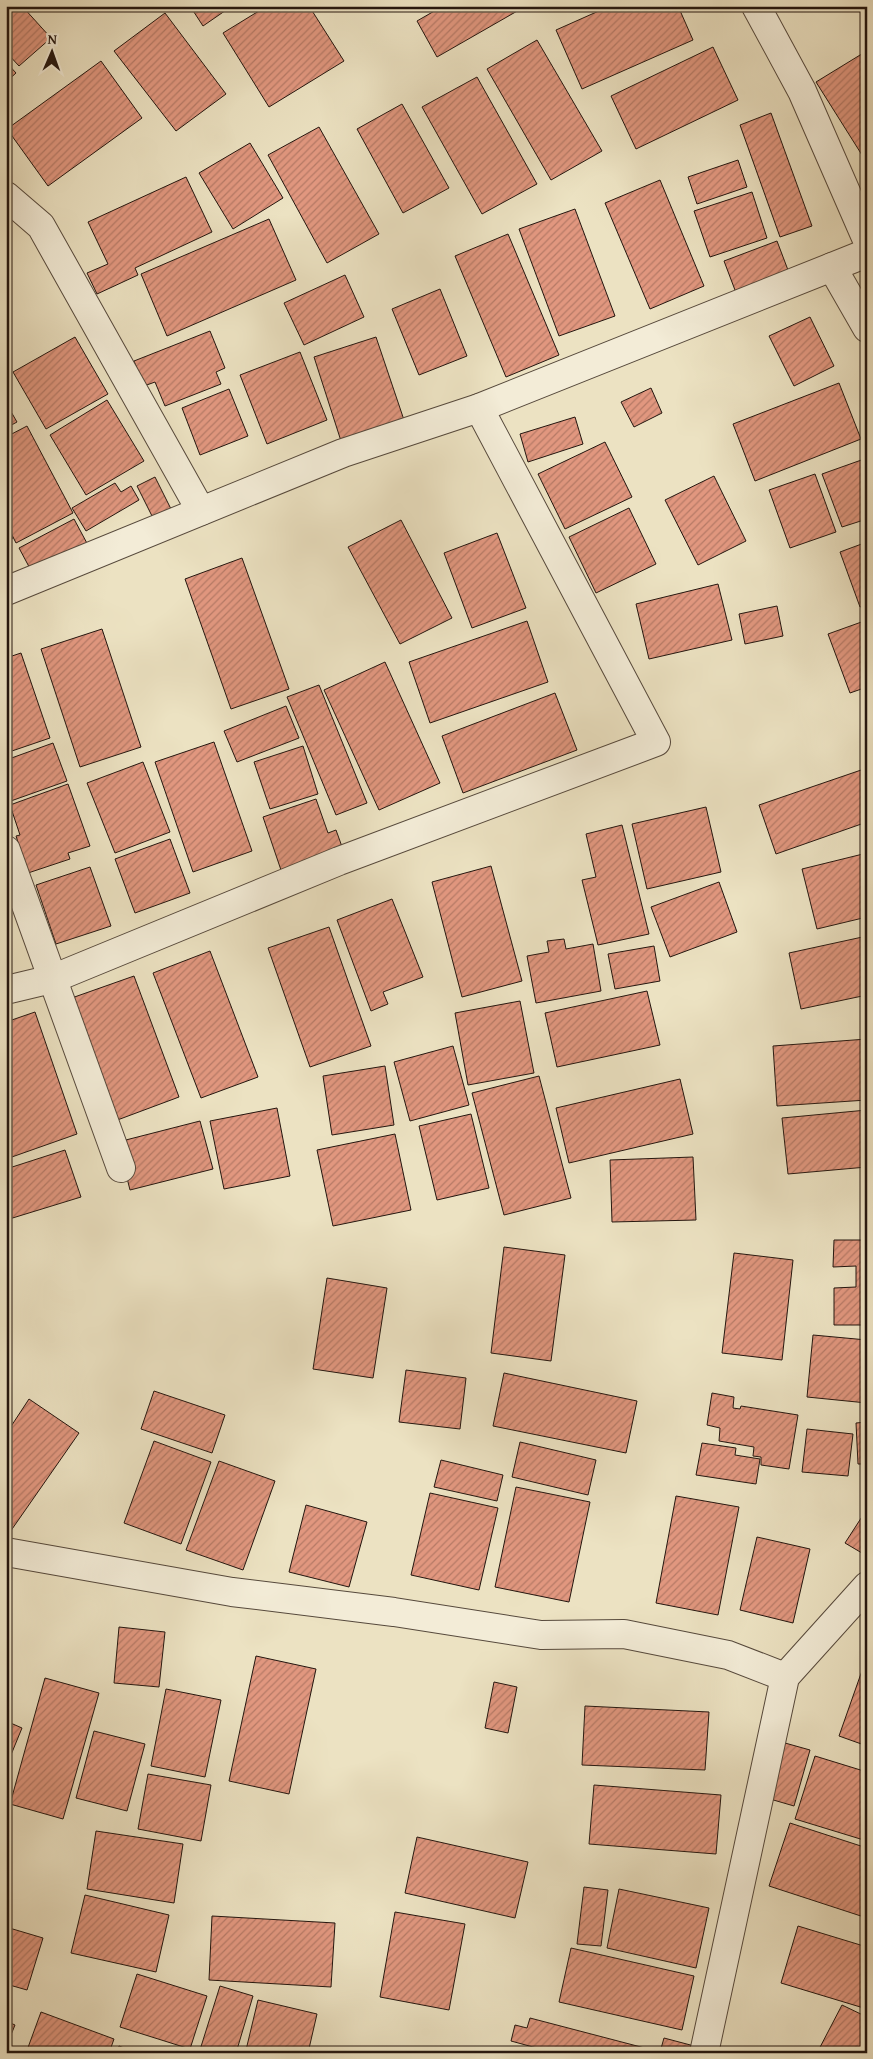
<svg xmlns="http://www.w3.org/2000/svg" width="873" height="2059" font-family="'Gentium Book Plus',serif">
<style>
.building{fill:url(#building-hatch);stroke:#24160f}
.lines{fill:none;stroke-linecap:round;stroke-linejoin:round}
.minor-casing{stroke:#56493c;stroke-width:30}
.minor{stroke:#f3ecd7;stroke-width:28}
</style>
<defs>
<pattern id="building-hatch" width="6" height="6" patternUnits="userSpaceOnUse" patternTransform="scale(1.25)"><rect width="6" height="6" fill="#e1977f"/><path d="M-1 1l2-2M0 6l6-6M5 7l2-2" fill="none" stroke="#b67a66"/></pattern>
</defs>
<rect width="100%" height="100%" fill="#ece2c2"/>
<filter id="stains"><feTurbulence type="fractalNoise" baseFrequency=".004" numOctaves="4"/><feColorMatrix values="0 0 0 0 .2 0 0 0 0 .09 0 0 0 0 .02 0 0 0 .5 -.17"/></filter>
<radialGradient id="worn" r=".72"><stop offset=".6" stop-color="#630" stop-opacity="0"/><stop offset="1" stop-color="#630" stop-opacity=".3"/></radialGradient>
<g class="building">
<polygon points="6,6 22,6 51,38 19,66 6,52"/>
<polygon points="190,6 232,6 203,26"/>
<polygon points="267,6 309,6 344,61 269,107 223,33"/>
<polygon points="377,6 389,6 379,11"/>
<polygon points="443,6 526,6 437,57 417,21"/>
<polygon points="610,6 678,6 693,40 582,89 556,30"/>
<polygon points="165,13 226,94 176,131 114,51"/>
<polygon points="537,40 602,151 551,180 487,69"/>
<polygon points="713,47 738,100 636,149 611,96"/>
<polygon points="865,52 867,54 867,163 816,82"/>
<polygon points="101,61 142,118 48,186 7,129"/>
<polygon points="6,62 16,73 6,82"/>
<polygon points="477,77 537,184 482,214 422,107"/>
<polygon points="402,104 449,188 403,213 357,129"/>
<polygon points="771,113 812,226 780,237 740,125"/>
<polygon points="319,127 379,234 327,263 268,155"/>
<polygon points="250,143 283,198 233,229 199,173"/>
<polygon points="738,160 747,187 697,204 688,177"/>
<polygon points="186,177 212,232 135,268 138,275 97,294 87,273 108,264 88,222"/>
<polygon points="660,180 704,286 650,309 605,203"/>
<polygon points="752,192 767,238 710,257 694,211"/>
<polygon points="575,209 615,316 559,336 519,229"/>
<polygon points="269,219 296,280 167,336 141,274"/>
<polygon points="508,234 559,355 506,377 455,256"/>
<polygon points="777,241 791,278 738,298 724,261"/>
<polygon points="345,275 364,317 304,345 284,303"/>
<polygon points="440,289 467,356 419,375 392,309"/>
<polygon points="810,317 834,366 794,386 769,336"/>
<polygon points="210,331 225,368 216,372 221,384 165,406 155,382 144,386 134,361"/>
<polygon points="75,337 108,394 46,429 13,372"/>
<polygon points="376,337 404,420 341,441 314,357"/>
<polygon points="300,352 327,420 267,444 240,375"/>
<polygon points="839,383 861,439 755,481 733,424"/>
<polygon points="651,388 662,413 634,427 621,402"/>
<polygon points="229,389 248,436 200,455 182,408"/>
<polygon points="107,400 144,461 86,495 50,435"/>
<polygon points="6,403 17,422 6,428"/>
<polygon points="575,417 583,444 528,462 520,434"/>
<polygon points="27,426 73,513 16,543 6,523 6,437"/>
<polygon points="605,442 632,497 565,529 538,474"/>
<polygon points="867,458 867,519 842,527 822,474"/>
<polygon points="815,474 836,532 790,548 769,490"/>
<polygon points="714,476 746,541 698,565 665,500"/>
<polygon points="155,477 171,509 153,518 137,486"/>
<polygon points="115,483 121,492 131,486 139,500 86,531 72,508"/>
<polygon points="629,508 656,564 596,593 569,537"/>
<polygon points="74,519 89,547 34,576 19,548"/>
<polygon points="401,520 452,618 400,644 348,547"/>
<polygon points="6,527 13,538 6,542"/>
<polygon points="497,533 526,608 472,628 444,553"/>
<polygon points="867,542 867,604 860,607 840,552"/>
<polygon points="242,558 289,689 231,709 185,579"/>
<polygon points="718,584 732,640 649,659 636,604"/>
<polygon points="777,606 783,636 745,644 739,614"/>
<polygon points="867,620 867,687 850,693 828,634"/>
<polygon points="527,621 548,682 430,723 409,662"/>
<polygon points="102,629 141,747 80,767 41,649"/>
<polygon points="21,653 50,738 6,753 6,658"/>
<polygon points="385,662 440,783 379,810 324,690"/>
<polygon points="319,685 367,803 336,815 287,697"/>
<polygon points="555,693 577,750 463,793 442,736"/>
<polygon points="286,706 299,738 237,762 224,731"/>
<polygon points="214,742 252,851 193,872 155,762"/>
<polygon points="53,743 67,781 8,802 6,760"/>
<polygon points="303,746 318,794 270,809 254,762"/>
<polygon points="143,762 170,832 115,853 87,783"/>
<polygon points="867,768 867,822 776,854 759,805"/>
<polygon points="68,784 90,846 68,853 70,859 28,873 16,836 20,835 10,805"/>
<polygon points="316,799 328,833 336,830 345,855 283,876 263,817"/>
<polygon points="706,807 721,872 647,889 632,824"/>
<polygon points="622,825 649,934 598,945 582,880 596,877 586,834"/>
<polygon points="170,839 190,893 135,913 115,859"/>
<polygon points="863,854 867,871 867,917 817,929 802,869"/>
<polygon points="491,866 522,981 462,997 432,882"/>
<polygon points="90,867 111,926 56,944 36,885"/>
<polygon points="719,882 737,932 670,957 651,907"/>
<polygon points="392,899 423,977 383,992 388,1004 371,1011 337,920"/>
<polygon points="329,927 371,1046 310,1067 268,948"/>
<polygon points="867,936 867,995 801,1009 789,953"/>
<polygon points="564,939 566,949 593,944 601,991 536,1003 527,956 549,952 547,941"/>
<polygon points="654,946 660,981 615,989 608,954"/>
<polygon points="210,951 258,1077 201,1098 153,973"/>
<polygon points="134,976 179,1097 112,1122 66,1000"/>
<polygon points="647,991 660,1045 557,1067 545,1013"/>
<polygon points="520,1001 534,1073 468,1085 455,1013"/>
<polygon points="35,1012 77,1134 9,1158 6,1149 6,1022"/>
<polygon points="867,1039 867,1100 777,1106 773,1046"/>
<polygon points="453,1046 469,1105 410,1121 394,1062"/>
<polygon points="385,1066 394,1125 332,1135 323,1076"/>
<polygon points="539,1076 571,1198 504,1215 472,1093"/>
<polygon points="680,1079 693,1134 569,1163 556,1108"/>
<polygon points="277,1108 290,1176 224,1189 210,1121"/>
<polygon points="867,1110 867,1167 788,1174 782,1118"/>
<polygon points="471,1114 489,1188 437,1200 419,1126"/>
<polygon points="200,1121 213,1169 130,1190 118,1142"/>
<polygon points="395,1134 411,1210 333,1226 317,1150"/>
<polygon points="65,1150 81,1197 6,1220 6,1169"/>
<polygon points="693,1157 696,1220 612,1222 610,1160"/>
<polygon points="834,1240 867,1240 867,1325 834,1325 834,1288 856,1287 856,1266 833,1267"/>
<polygon points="504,1247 565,1255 551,1361 491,1353"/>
<polygon points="734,1253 793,1260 782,1360 722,1353"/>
<polygon points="327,1278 387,1288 373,1378 313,1369"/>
<polygon points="813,1335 867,1340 867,1403 807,1397"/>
<polygon points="406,1370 466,1378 460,1429 399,1422"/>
<polygon points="504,1373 637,1401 626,1453 493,1426"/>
<polygon points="154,1391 225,1415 212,1453 141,1429"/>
<polygon points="712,1393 734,1397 733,1408 740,1409 741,1406 798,1415 789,1469 761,1465 761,1457 753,1456 754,1447 719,1441 720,1428 707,1425"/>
<polygon points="29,1399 79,1433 10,1532 6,1529 6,1434"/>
<polygon points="867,1422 867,1464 858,1464 856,1423"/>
<polygon points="807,1429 853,1434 848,1476 802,1472"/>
<polygon points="154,1441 211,1462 181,1544 124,1523"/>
<polygon points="520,1442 596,1460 588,1495 512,1477"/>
<polygon points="702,1443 736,1448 735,1455 760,1459 756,1484 696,1475"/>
<polygon points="441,1460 503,1475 497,1501 434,1487"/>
<polygon points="219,1461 275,1481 243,1570 186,1550"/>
<polygon points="516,1487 590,1502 569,1602 495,1587"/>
<polygon points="430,1493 498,1508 479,1590 411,1575"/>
<polygon points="676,1496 739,1507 718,1615 656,1603"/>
<polygon points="306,1505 367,1522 349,1587 289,1572"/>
<polygon points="867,1509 867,1556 845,1543"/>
<polygon points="757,1537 810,1549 793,1623 740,1610"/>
<polygon points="119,1627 165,1632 159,1687 114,1683"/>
<polygon points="256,1656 316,1669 289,1794 229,1781"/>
<polygon points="864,1665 867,1666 867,1746 839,1736"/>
<polygon points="45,1678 99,1693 63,1819 10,1804"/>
<polygon points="494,1682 517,1687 508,1733 485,1728"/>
<polygon points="166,1689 221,1700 205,1777 151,1766"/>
<polygon points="585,1706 709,1712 705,1770 582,1765"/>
<polygon points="6,1721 22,1728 6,1767"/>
<polygon points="94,1731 145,1744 127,1811 76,1798"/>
<polygon points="785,1743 810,1750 794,1806 770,1799"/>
<polygon points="815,1756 867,1772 867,1841 795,1819"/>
<polygon points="148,1774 211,1785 201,1841 138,1829"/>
<polygon points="594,1785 721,1795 716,1854 589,1844"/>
<polygon points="790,1823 867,1848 867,1918 769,1886"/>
<polygon points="96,1831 183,1844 174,1903 87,1889"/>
<polygon points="417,1837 528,1862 515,1918 405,1893"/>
<polygon points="584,1887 608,1890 601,1946 577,1944"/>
<polygon points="619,1889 709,1908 696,1968 607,1948"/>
<polygon points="85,1895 169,1915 156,1972 71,1953"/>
<polygon points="395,1912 465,1924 449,2010 380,1997"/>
<polygon points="212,1916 335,1923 331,1987 209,1980"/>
<polygon points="798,1926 867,1947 867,2009 781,1983"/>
<polygon points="6,1927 43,1938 27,1990 6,1984"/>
<polygon points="571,1948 694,1976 682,2030 559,2002"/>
<polygon points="137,1974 207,1996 190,2049 120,2027"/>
<polygon points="220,1986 253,1996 236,2053 199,2053"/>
<polygon points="258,2000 317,2014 308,2053 261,2053 246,2050"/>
<polygon points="842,2005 867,2017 867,2053 817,2053"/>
<polygon points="41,2012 114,2039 109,2053 26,2053"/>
<polygon points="530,2018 660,2052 664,2038 698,2047 696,2053 555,2053 511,2041 515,2025 527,2028"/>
<polygon points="6,2021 15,2025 6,2047"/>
<polygon points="119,2046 137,2053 117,2053"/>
</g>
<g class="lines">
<defs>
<g id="minor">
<polyline points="756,6 802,91 867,240"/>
<polyline points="6,196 41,226 201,511"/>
<polyline points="832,267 867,328"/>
<polyline points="6,591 343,453 479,408 867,253"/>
<polyline points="6,850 121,1168"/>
<polyline points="6,990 52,979 339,861 656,742 479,408"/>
<polyline points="6,1552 232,1592 394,1612 541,1635 624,1634 728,1655 785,1677"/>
<polyline points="704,2053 785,1677 867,1586"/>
</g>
</defs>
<use href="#minor" class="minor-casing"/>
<use href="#minor" class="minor"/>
</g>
<rect width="873" height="2059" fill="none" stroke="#ece2c2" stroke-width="25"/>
<rect x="8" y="8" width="858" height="2044" fill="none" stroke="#24160f" stroke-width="2.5"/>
<rect x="12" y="12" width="848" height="2034" fill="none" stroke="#24160f"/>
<g transform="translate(52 52) rotate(2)" stroke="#f3ecd7" stroke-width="4" paint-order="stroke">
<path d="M0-4L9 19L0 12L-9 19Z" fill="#24160f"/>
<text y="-8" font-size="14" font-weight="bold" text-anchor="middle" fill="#24160f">N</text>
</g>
<rect width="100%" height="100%" filter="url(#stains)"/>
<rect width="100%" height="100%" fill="url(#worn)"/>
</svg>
